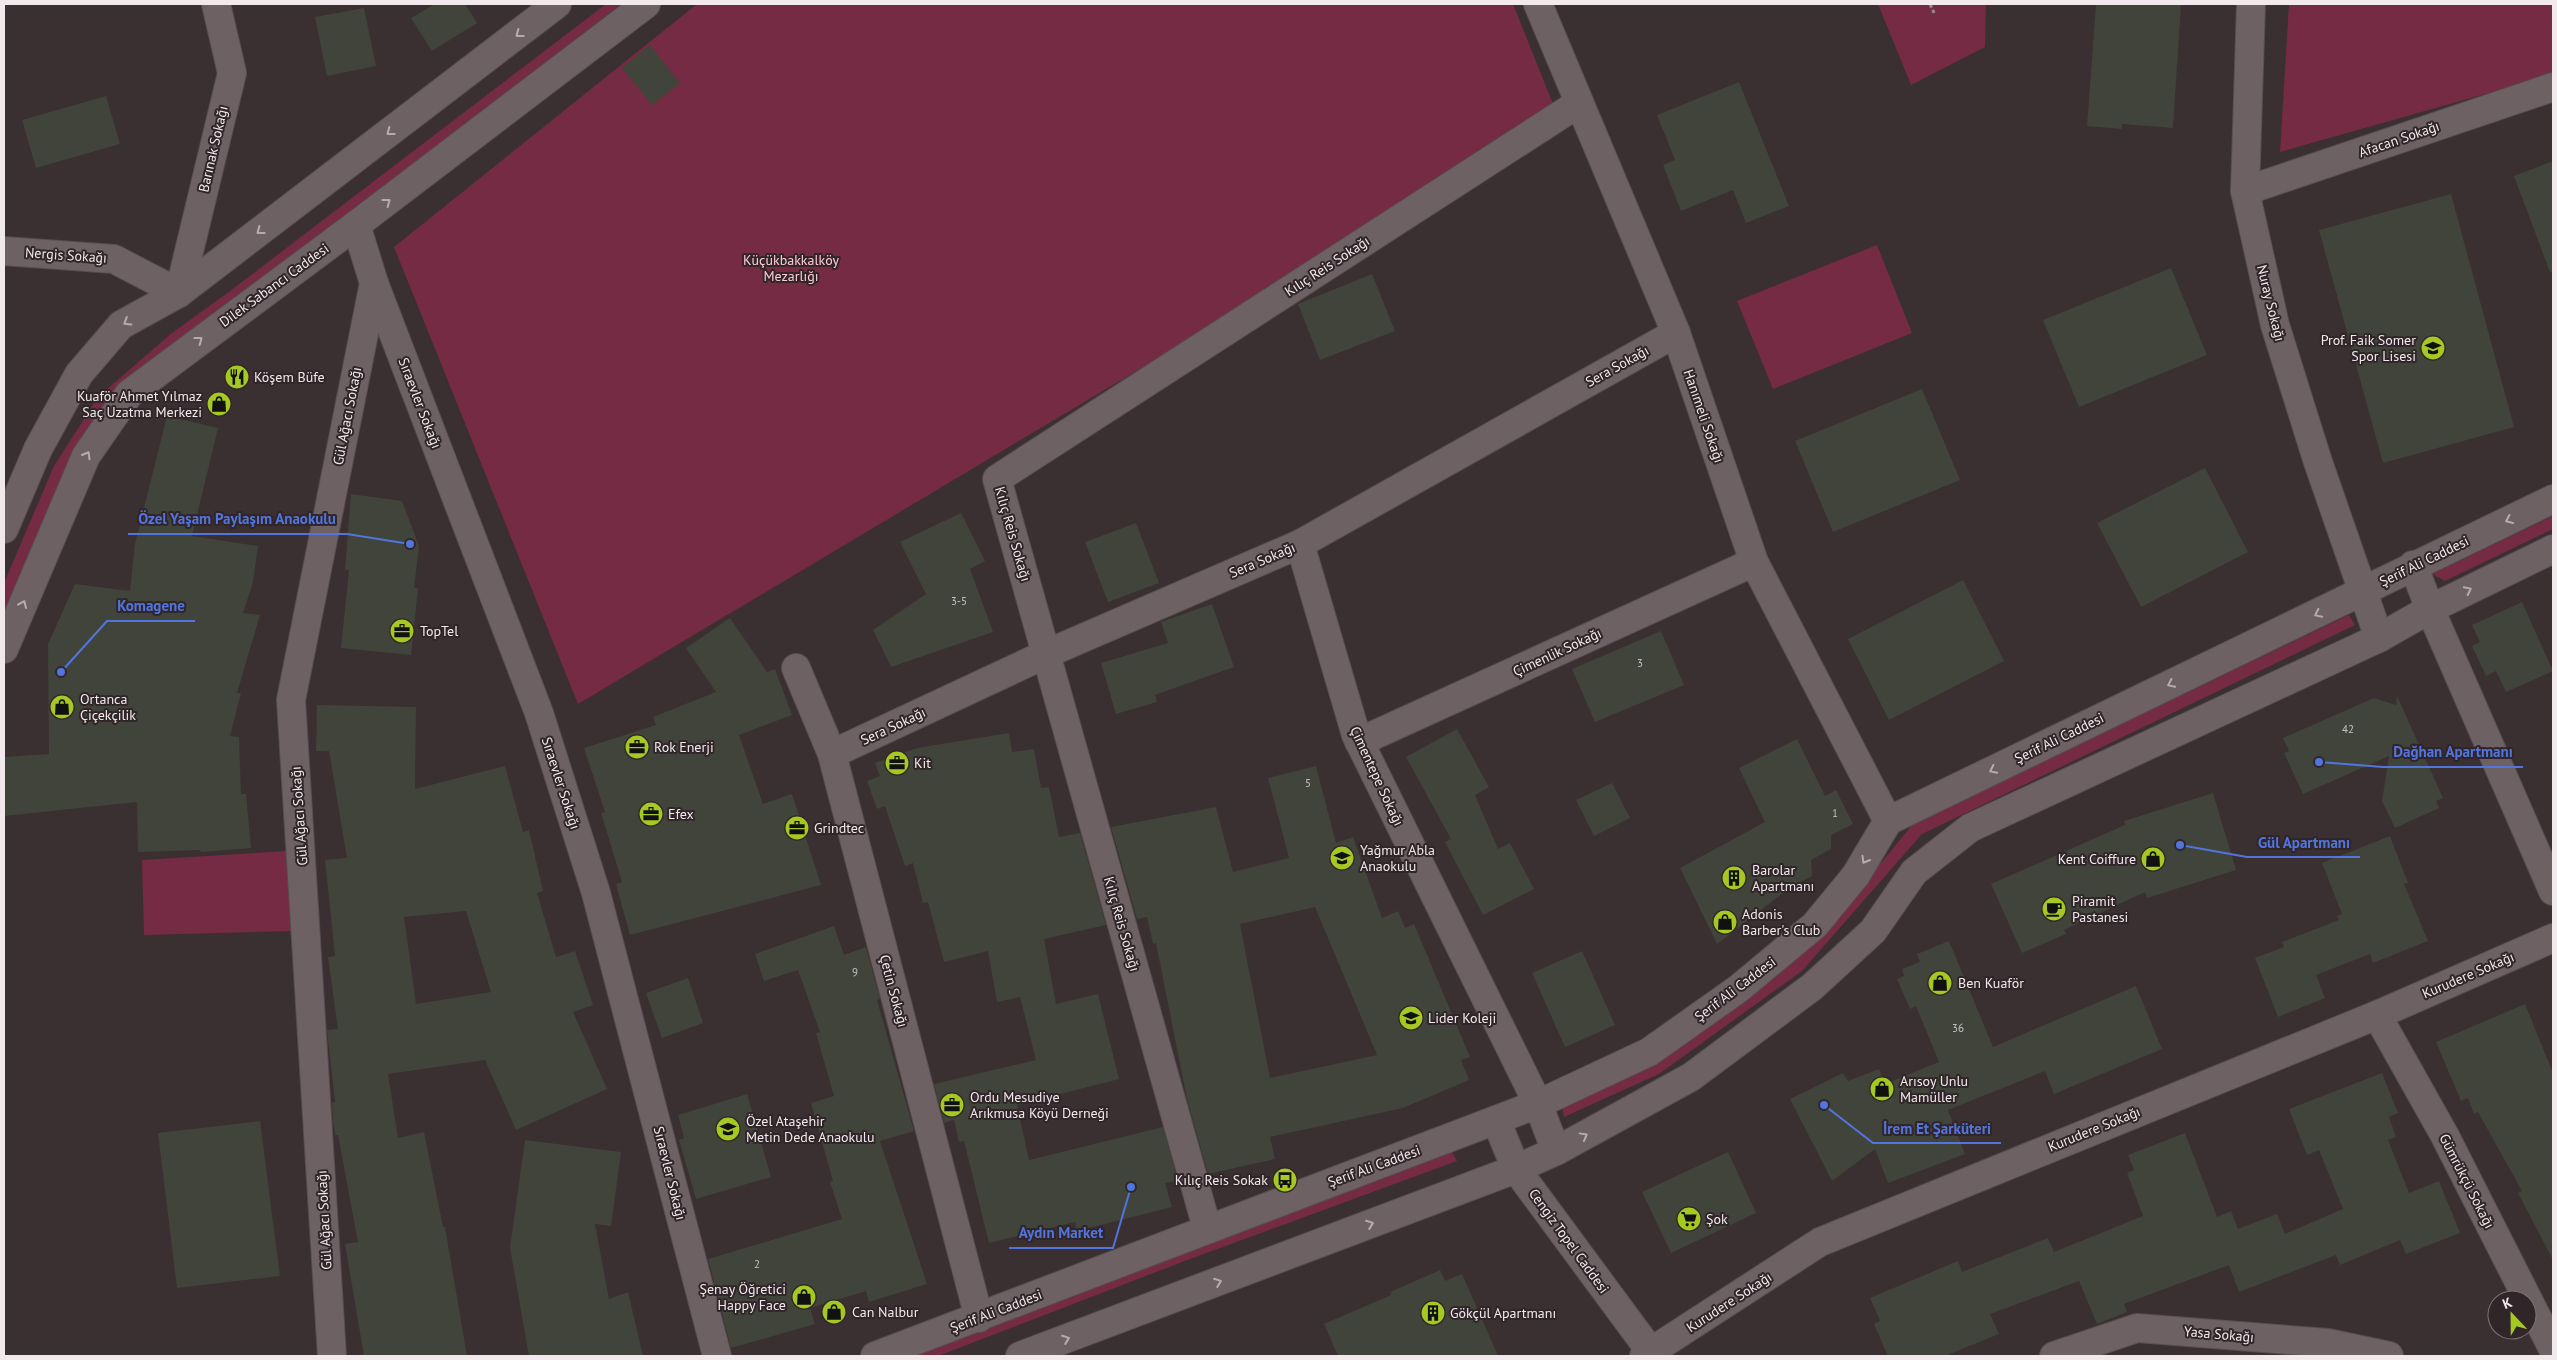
<svg xmlns="http://www.w3.org/2000/svg" width="2557" height="1360" font-family="'PT Sans',sans-serif">
<style>
.green{fill:#752b44}
.building{fill:#41443a;fill-rule:evenodd}
.lines{fill:none;stroke-linecap:round;stroke-linejoin:round}
.street-casing{stroke:#574e50;stroke-width:30}
.secondary-casing{stroke:#574e50;stroke-width:30}
.path{stroke:#958c8e;stroke-width:3;stroke-dasharray:4 2.5;stroke-linecap:butt}
.street{stroke:#6e6164;stroke-width:28}
.secondary{stroke:#6e6164;stroke-width:28}
.oneway{stroke:#b6acae}
.labels{text-anchor:middle;stroke-width:4;stroke-linejoin:round;paint-order:stroke}
.number-label{font-size:11px;fill:#c5c0bf}
.street-label{font-size:14px;fill:#f1e9eb;stroke:#302528}
.park-label{font-size:14px;fill:#ffc9d6;stroke:#302528}
.poi-label{font-size:14px;fill:#f1e9eb;stroke:#302528;text-anchor:start}
.leader{fill:none;stroke:#5275dd;stroke-width:2}
.callout-dot{fill:#5275dd;stroke:#302528;stroke-width:2}
.callout-label{font-size:15px;text-anchor:middle;font-weight:bold;fill:#5275dd;stroke:#302528;stroke-width:4;stroke-linejoin:round;paint-order:stroke}
</style>
<rect width="100%" height="100%" fill="#3a2f31"/>
<g class="green">
<polygon points="606,4 621,4 114,395 4,618 4,583 54,466 98,397 172,333 230,291"/>
<polygon points="697,4 1513,4 1559,119 578,704 394,247"/>
<polygon points="1878,4 1986,4 1985,47 1911,85"/>
<polygon points="2289,4 2553,4 2553,75 2280,152"/>
<polygon points="1877,245 1912,333 1773,389 1737,301"/>
<polygon points="2553,516 2553,529 2445,581 2432,574"/>
<polygon points="2349,615 2355,625 1922,834 1802,971 1659,1074 1564,1117 1562,1106 1848,903 1913,824"/>
<polygon points="286,851 292,931 144,935 142,860"/>
<polygon points="1452,1152 1457,1161 1190,1259 938,1356 910,1356"/>
</g>
<g class="building">
<polygon points="435,4 465,4 477,23 432,51 411,18"/>
<polygon points="2096,4 2181,4 2173,128 2122,124 2122,129 2087,126"/>
<polygon points="364,8 376,66 327,76 315,17"/>
<polygon points="650,45 680,83 652,105 622,68"/>
<polygon points="1739,82 1789,206 1746,223 1733,190 1681,211 1663,165 1675,160 1657,115"/>
<polygon points="106,96 120,144 36,168 22,120"/>
<polygon points="2553,161 2553,272 2550,272 2514,176"/>
<polygon points="2451,194 2514,427 2383,463 2319,230"/>
<polygon points="2171,268 2207,355 2079,407 2043,320"/>
<polygon points="1372,274 1395,331 1320,360 1298,304"/>
<polygon points="1922,389 1960,480 1833,532 1795,441"/>
<polygon points="167,416 218,428 192,536 258,546 253,582 243,613 260,615 237,693 241,693 230,736 239,737 241,794 246,794 251,848 201,852 200,850 138,852 137,802 4,816 4,757 49,754 48,644 75,584 130,591 135,544"/>
<polygon points="2205,468 2248,552 2141,607 2097,523"/>
<polygon points="351,494 402,501 419,546 414,588 418,588 411,655 341,648 349,570 345,570"/>
<polygon points="961,513 985,561 970,569 993,632 891,667 873,630 926,594 900,542"/>
<polygon points="1136,523 1159,583 1108,602 1085,542"/>
<polygon points="1963,580 2004,661 1889,720 1848,639"/>
<polygon points="2522,602 2553,671 2506,692 2496,671 2486,676 2472,646 2480,642 2472,625"/>
<polygon points="1212,604 1234,667 1155,695 1157,702 1116,714 1101,663 1168,643 1161,622"/>
<polygon points="730,618 767,672 775,669 792,715 739,735 763,804 792,794 821,885 630,935 616,884 622,882 601,813 605,812 584,748 656,725 653,717 716,692 686,648"/>
<polygon points="1661,631 1684,685 1595,722 1572,669"/>
<polygon points="2397,696 2443,798 2436,801 2439,808 2395,828 2382,801 2389,756 2303,794 2284,753 2289,751 2283,738 2374,698 2396,705"/>
<path d="M317 705 416 707 415 789 505 766 523 832 529 830 543 891 537 893 556 957 575 951 593 1005 573 1012 607 1089 516 1130 485 1060 388 1074 398 1138 424 1132 443 1227H445L467 1356H364L345 1244 358 1242 338 1135H335L333 1122 332 1103 335 1102 327 1030 338 1029 328 957 335 956 325 860 347 858 329 751H316ZM466 911 491 992 416 1004 404 917Z"/>
<polygon points="1457,729 1489,787 1475,795 1498,849 1510,843 1534,889 1483,915 1445,842 1451,839 1406,757"/>
<polygon points="1009,733 1012,752 1034,749 1041,788 1049,787 1059,837 1080,833 1106,925 1044,939 1056,1004 1098,994 1119,1079 1017,1105 1029,1160 1163,1127 1178,1181 1165,1183 1172,1207 1077,1231 1075,1222 989,1243 964,1141 959,1142 954,1120 944,1123 934,1084 1036,1060 1020,997 997,1002 988,951 944,962 928,902 923,903 913,863 905,866 885,806 877,809 867,781 880,776 875,763 917,748"/>
<polygon points="1797,739 1825,796 1836,790 1853,824 1831,835 1831,849 1811,860 1812,876 1792,886 1717,944 1680,868 1765,822 1739,768"/>
<path d="M1316 766 1336 843 1353 837 1382 918 1398 911 1405 928 1414 924 1470 1057 1461 1060 1469 1080 1403 1108 1270 1137 1275 1159 1208 1174 1187 1099 1156 943 1153 944 1147 917 1137 919 1111 827 1216 807 1233 872 1289 858 1268 778ZM1315 907 1377 1055 1270 1078 1240 924Z"/>
<polygon points="1612,783 1630,818 1594,836 1576,800"/>
<polygon points="2213,793 2236,870 2147,898 2145,892 2064,930 2066,934 2022,953 1991,884 2125,825 2124,821"/>
<polygon points="2390,836 2408,883 2404,884 2428,941 2373,963 2370,954 2316,975 2325,998 2278,1017 2255,958 2284,947 2282,942 2339,920 2337,916 2342,914 2322,863"/>
<polygon points="834,926 844,955 866,947 880,999 877,1000 914,1131 880,1141 927,1284 869,1302 866,1291 810,1308 815,1324 731,1348 708,1259 842,1219 830,1182 833,1181 811,1103 834,1096 816,1033 820,1032 798,970 764,981 755,954"/>
<polygon points="1949,941 1993,1047 2136,986 2162,1049 2054,1094 2045,1071 1948,1110 1965,1154 1888,1183 1875,1149 1832,1181 1790,1099 1843,1073 1848,1081 1879,1069 1885,1084 1939,1062 1916,1006 1910,1009 1897,979 1904,976 1902,969 1920,962 1917,954"/>
<polygon points="1582,951 1615,1025 1565,1047 1532,973"/>
<polygon points="688,978 703,1023 662,1038 646,993"/>
<polygon points="2525,1004 2553,1073 2553,1260 2518,1193 2522,1191 2478,1112 2474,1114 2468,1098 2461,1101 2436,1042"/>
<polygon points="2382,1073 2398,1113 2389,1117 2396,1137 2388,1140 2409,1193 2439,1181 2460,1233 2406,1254 2400,1240 2340,1265 2336,1255 2239,1292 2229,1265 2124,1304 2127,1312 2097,1324 2079,1281 1990,1314 1999,1334 1945,1356 1888,1356 1874,1324 1880,1321 1870,1298 1958,1261 1962,1272 2048,1238 2054,1252 2143,1216 2127,1173 2134,1170 2128,1155 2185,1133 2217,1217 2231,1211 2238,1229 2277,1214 2285,1234 2343,1209 2319,1150 2307,1155 2289,1109"/>
<polygon points="747,1094 771,1177 696,1199 679,1140 684,1138 678,1115"/>
<polygon points="260,1121 280,1276 177,1288 158,1133"/>
<polygon points="525,1140 621,1152 611,1226 595,1224 609,1299 628,1292 643,1356 529,1356 510,1248"/>
<polygon points="1728,1152 1756,1213 1671,1253 1642,1192"/>
<polygon points="1440,1270 1445,1281 1462,1274 1498,1356 1338,1356 1324,1324 1391,1295 1390,1292"/>
</g>
<g class="lines">
<defs>
<g id="street">
<polyline points="1538,4 1676,333 1754,562 1888,821"/>
<polyline points="2245,191 2553,87"/>
<polyline points="356,225 374,283 539,713 596,893 717,1356"/>
<polyline points="4,251 114,259 179,293 232,73 216,4"/>
<polyline points="1300,544 1356,735 1538,1104"/>
<polyline points="2430,609 2553,891"/>
<polyline points="796,668 832,754 979,1318"/>
<polyline points="1359,742 1754,562"/>
<polyline points="832,754 1046,654 1300,544 1676,333"/>
<polyline points="2377,1015 2445,1136 2553,1349"/>
<polyline points="1207,1228 997,479 1579,103"/>
<polyline points="332,1356 291,700 374,283"/>
<polyline points="1644,1356 1820,1242 2377,1015 2553,938"/>
<polyline points="2054,1356 2137,1328 2328,1343 2389,1356"/>
</g>
<g id="secondary">
<polyline points="2251,4 2245,191 2275,325 2317,459 2379,638"/>
<polyline points="4,529 38,449 79,374 121,325 179,293 557,4"/>
<polyline points="2413,565 2430,609"/>
<polyline points="4,649 86,456 129,394 356,225 646,4"/>
<polyline points="1538,1104 1556,1151"/>
<polyline points="1496,1120 1516,1169 1654,1356"/>
<polyline points="875,1356 1538,1104 1649,1052 1738,989 1815,925 1856,875 1888,821 2553,499"/>
<polyline points="1020,1356 1516,1169 1556,1151 1691,1077 1812,987 1873,931 1914,872 1970,828 2379,638 2430,609 2553,549"/>
</g>
</defs>
<use href="#street" class="street-casing"/>
<use href="#secondary" class="secondary-casing"/>
<polyline class="path" points="1930,4 1934,13"/>
<use href="#street" class="street"/>
<use href="#secondary" class="secondary"/>
</g>
<defs><path id="oneway-chevron" d="M-2-3.5L2.5 0L-2 3.5" fill="none" stroke-width="1.6" stroke-linecap="round" stroke-linejoin="round" transform="scale(1.25)"/></defs>
<g class="oneway">
<use href="#oneway-chevron" transform="translate(519 34) rotate(143)"/>
<use href="#oneway-chevron" transform="translate(390 132) rotate(143)"/>
<use href="#oneway-chevron" transform="translate(387 202) rotate(-37)"/>
<use href="#oneway-chevron" transform="translate(260 231) rotate(143)"/>
<use href="#oneway-chevron" transform="translate(127 322) rotate(148)"/>
<use href="#oneway-chevron" transform="translate(199 340) rotate(-37)"/>
<use href="#oneway-chevron" transform="translate(87 455) rotate(-60)"/>
<use href="#oneway-chevron" transform="translate(2509 520) rotate(155)"/>
<use href="#oneway-chevron" transform="translate(2468 590) rotate(-26)"/>
<use href="#oneway-chevron" transform="translate(23 604) rotate(-67)"/>
<use href="#oneway-chevron" transform="translate(2318 614) rotate(154)"/>
<use href="#oneway-chevron" transform="translate(2171 684) rotate(154)"/>
<use href="#oneway-chevron" transform="translate(1993 770) rotate(154)"/>
<use href="#oneway-chevron" transform="translate(1865 860) rotate(120)"/>
<use href="#oneway-chevron" transform="translate(1584 1136) rotate(-29)"/>
<use href="#oneway-chevron" transform="translate(1370 1224) rotate(-21)"/>
<use href="#oneway-chevron" transform="translate(1218 1282) rotate(-21)"/>
<use href="#oneway-chevron" transform="translate(1066 1339) rotate(-21)"/>
</g>
<defs>
<symbol id="school-disc" viewBox="-11 -11 22 22"><circle r="9.5" fill="#a6c822" stroke="#302528"/><path d="M0-5L7-2L0 1L-7-2ZM-4 1L0 2.5L4 1V4Q0 6-4 4Z" fill="#111"/></symbol>
<symbol id="restaurant-disc" viewBox="-11 -11 22 22"><circle r="9.5" fill="#a6c822" stroke="#302528"/><path d="M-5-6h1v4h1v-4h1v4h1v-4h1v5L-1.5 .5V6h-2V.5L-5-1ZM5-6V6H3V1.5H1.5Q1.5-4 5-6Z" fill="#111"/></symbol>
<symbol id="shop-disc" viewBox="-11 -11 22 22"><circle r="9.5" fill="#a6c822" stroke="#302528"/><path d="M-5-2.5h2.3a2.7 3.5 0 0 1 5.4 0H5L5.5 6h-11ZM-1.5-2.5h3a1.5 2.3 0 0 0-3 0Z" fill="#111"/></symbol>
<symbol id="office-disc" viewBox="-11 -11 22 22"><circle r="9.5" fill="#a6c822" stroke="#302528"/><path d="M-6-3h4V-5.5h4V-3h4V5H-6ZM-1-4.5V-3h2v-1.5ZM-6 0V1H6V0Z" fill="#111"/></symbol>
<symbol id="building-disc" viewBox="-11 -11 22 22"><circle r="9.5" fill="#a6c822" stroke="#302528"/><path d="M-4-6H4V6H1V3H-1V6H-4ZM-2.5-4.3h1.7v1.8h-1.7ZM.8-4.3h1.7v1.8H.8ZM-2.5-1h1.7V.8h-1.7ZM.8-1h1.7V.8H.8Z" fill="#111"/></symbol>
<symbol id="cafe-disc" viewBox="-11 -11 22 22"><circle r="9.5" fill="#a6c822" stroke="#302528"/><path d="M-5.5-4.5H6V0H3Q3 3.5 0 3.5H-2.5Q-5.5 3.5-5.5 0ZM3-3.2v2h1.7v-2ZM-6 4.5H4V6H-6Z" fill="#111"/></symbol>
<symbol id="bus-disc" viewBox="-11 -11 22 22"><circle r="9.5" fill="#a6c822" stroke="#302528"/><path d="M-5-6H5V4H4V6H2V4H-2V6H-4V4H-5ZM-3.5-4V0h7V-4ZM-3.5 1.2v1.5H-2V1.2ZM2 1.2v1.5H3.5V1.2Z" fill="#111"/></symbol>
<symbol id="supermarket-disc" viewBox="-11 -11 22 22"><circle r="9.5" fill="#a6c822" stroke="#302528"/><path d="M-6-5.5h2.5l.6 2H6L4.5 2H-2.5L-4.4-4H-6ZM-1.5 3.2a1.3 1.3 0 1 0 .1 0ZM3 3.2a1.3 1.3 0 1 0 .1 0Z" fill="#111"/></symbol>
</defs>
<g fill-rule="evenodd">
<use href="#school-disc" x="2419" y="334" width="28" height="28"/>
<use href="#restaurant-disc" x="223" y="363" width="28" height="28"/>
<use href="#shop-disc" x="205" y="390" width="28" height="28"/>
<use href="#office-disc" x="388" y="617" width="28" height="28"/>
<use href="#shop-disc" x="48" y="693" width="28" height="28"/>
<use href="#office-disc" x="623" y="733" width="28" height="28"/>
<use href="#office-disc" x="883" y="749" width="28" height="28"/>
<use href="#office-disc" x="637" y="800" width="28" height="28"/>
<use href="#office-disc" x="783" y="814" width="28" height="28"/>
<use href="#school-disc" x="1328" y="844" width="28" height="28"/>
<use href="#shop-disc" x="2139" y="845" width="28" height="28"/>
<use href="#building-disc" x="1720" y="864" width="28" height="28"/>
<use href="#cafe-disc" x="2040" y="895" width="28" height="28"/>
<use href="#shop-disc" x="1711" y="908" width="28" height="28"/>
<use href="#shop-disc" x="1926" y="969" width="28" height="28"/>
<use href="#school-disc" x="1397" y="1004" width="28" height="28"/>
<use href="#shop-disc" x="1868" y="1075" width="28" height="28"/>
<use href="#office-disc" x="938" y="1091" width="28" height="28"/>
<use href="#school-disc" x="714" y="1115" width="28" height="28"/>
<use href="#bus-disc" x="1271" y="1166" width="28" height="28"/>
<use href="#supermarket-disc" x="1675" y="1205" width="28" height="28"/>
<use href="#shop-disc" x="790" y="1283" width="28" height="28"/>
<use href="#shop-disc" x="820" y="1298" width="28" height="28"/>
<use href="#building-disc" x="1419" y="1299" width="28" height="28"/>
</g>
<g class="labels">
<g class="number-label">
<text x="959" y="605">3-5</text>
<text x="1640" y="667">3</text>
<text x="2348" y="733">42</text>
<text x="1308" y="787">5</text>
<text x="1835" y="817">1</text>
<text x="855" y="976">9</text>
<text x="1958" y="1032">36</text>
<text x="757" y="1268">2</text>
</g>
<g class="street-label">
<text transform="translate(2399 139) rotate(-19)" y="5">Afacan Sokağı</text>
<text transform="translate(213 149) rotate(-77)" y="5">Barınak Sokağı</text>
<text transform="translate(66 255) rotate(4)" y="5">Nergis Sokağı</text>
<text transform="translate(1327 266) rotate(-33)" y="5">Kılıç Reis Sokağı</text>
<text transform="translate(274 285) rotate(-36)" y="5">Dilek Sabancı Caddesi</text>
<text transform="translate(2271 303) rotate(76)" y="5">Nuray Sokağı</text>
<text transform="translate(1617 366) rotate(-29)" y="5">Sera Sokağı</text>
<text transform="translate(420 403) rotate(69)" y="5">Sıraevler Sokağı</text>
<text transform="translate(347 416) rotate(-79)" y="5">Gül Ağacı Sokağı</text>
<text transform="translate(1704 416) rotate(71)" y="5">Hanımeli Sokağı</text>
<text transform="translate(1013 534) rotate(74)" y="5">Kılıç Reis Sokağı</text>
<text transform="translate(1262 560) rotate(-23)" y="5">Sera Sokağı</text>
<text transform="translate(2424 561) rotate(-26)" y="5">Şerif Ali Caddesi</text>
<text transform="translate(1557 652) rotate(-25)" y="5">Çimenlik Sokağı</text>
<text transform="translate(893 726) rotate(-25)" y="5">Sera Sokağı</text>
<text transform="translate(2059 738) rotate(-26)" y="5">Şerif Ali Caddesi</text>
<text transform="translate(1377 776) rotate(65)" y="5">Çimentepe Sokağı</text>
<text transform="translate(561 783) rotate(72)" y="5">Sıraevler Sokağı</text>
<text transform="translate(299 816) rotate(-94)" y="5">Gül Ağacı Sokağı</text>
<text transform="translate(1122 924) rotate(74)" y="5">Kılıç Reis Sokağı</text>
<text transform="translate(2468 975) rotate(-23)" y="5">Kurudere Sokağı</text>
<text transform="translate(1735 989) rotate(-37)" y="5">Şerif Ali Caddesi</text>
<text transform="translate(894 991) rotate(75)" y="5">Çetin Sokağı</text>
<text transform="translate(2094 1129) rotate(-22)" y="5">Kurudere Sokağı</text>
<text transform="translate(1374 1166) rotate(-20)" y="5">Şerif Ali Caddesi</text>
<text transform="translate(670 1173) rotate(76)" y="5">Sıraevler Sokağı</text>
<text transform="translate(2467 1181) rotate(63)" y="5">Gümrükçü Sokağı</text>
<text transform="translate(324 1220) rotate(-93)" y="5">Gül Ağacı Sokağı</text>
<text transform="translate(1569 1241) rotate(54)" y="5">Cengiz Topel Caddesi</text>
<text transform="translate(1729 1302) rotate(-33)" y="5">Kurudere Sokağı</text>
<text transform="translate(996 1311) rotate(-21)" y="5">Şerif Ali Caddesi</text>
<text transform="translate(2219 1334) rotate(5)" y="5">Yasa Sokağı</text>
</g>
<g class="park-label">
<text x="791" y="265">Küçükbakkalköy<tspan x="791" dy="16">Mezarlığı</tspan></text>
</g>
<g class="poi-label">
<text x="2416" y="345" text-anchor="end">Prof. Faik Somer<tspan x="2416" dy="16">Spor Lisesi</tspan></text>
<text x="254" y="382">Köşem Büfe</text>
<text x="202" y="401" text-anchor="end">Kuaför Ahmet Yılmaz<tspan x="202" dy="16">Saç Uzatma Merkezi</tspan></text>
<text x="420" y="636">TopTel</text>
<text x="80" y="704">Ortanca<tspan x="80" dy="16">Çiçekçilik</tspan></text>
<text x="654" y="752">Rok Enerji</text>
<text x="914" y="768">Kit</text>
<text x="668" y="819">Efex</text>
<text x="814" y="833">Grindtec</text>
<text x="1360" y="855">Yağmur Abla<tspan x="1360" dy="16">Anaokulu</tspan></text>
<text x="2136" y="864" text-anchor="end">Kent Coiffure</text>
<text x="1752" y="875">Barolar<tspan x="1752" dy="16">Apartmanı</tspan></text>
<text x="2072" y="906">Piramit<tspan x="2072" dy="16">Pastanesi</tspan></text>
<text x="1742" y="919">Adonis<tspan x="1742" dy="16">Barber's Club</tspan></text>
<text x="1958" y="988">Ben Kuaför</text>
<text x="1428" y="1023">Lider Koleji</text>
<text x="1900" y="1086">Arısoy Unlu<tspan x="1900" dy="16">Mamüller</tspan></text>
<text x="970" y="1102">Ordu Mesudiye<tspan x="970" dy="16">Arıkmusa Köyü Derneği</tspan></text>
<text x="746" y="1126">Özel Ataşehir<tspan x="746" dy="16">Metin Dede Anaokulu</tspan></text>
<text x="1268" y="1185" text-anchor="end">Kılıç Reis Sokak</text>
<text x="1706" y="1224">Şok</text>
<text x="786" y="1294" text-anchor="end">Şenay Öğretici<tspan x="786" dy="16">Happy Face</tspan></text>
<text x="852" y="1317">Can Nalbur</text>
<text x="1450" y="1318">Gökçül Apartmanı</text>
</g>
</g>
<path class="leader" d="M410 544L347 534H128M61 672L107 621H195M2319 762L2383 767H2523M2180 845L2247 857H2360M1824 1105L1873 1143H2001M1131 1187L1113 1248H1009"/>
<g class="callout-dot">
<circle cx="410" cy="544" r="5"/>
<circle cx="61" cy="672" r="5"/>
<circle cx="2319" cy="762" r="5"/>
<circle cx="2180" cy="845" r="5"/>
<circle cx="1824" cy="1105" r="5"/>
<circle cx="1131" cy="1187" r="5"/>
</g>
<g class="callout-label">
<text x="237" y="524">Özel Yaşam Paylaşım Anaokulu</text>
<text x="151" y="611">Komagene</text>
<text x="2453" y="757">Dağhan Apartmanı</text>
<text x="2304" y="848">Gül Apartmanı</text>
<text x="1937" y="1134">İrem Et Şarküteri</text>
<text x="1061" y="1238">Aydın Market</text>
</g>
<rect width="2557" height="1360" fill="none" stroke="#f1e9eb" stroke-width="10"/>
<g transform="translate(2512 1315) rotate(338)"><circle r="24" fill="#302528" stroke="#7d7376"/>
<path d="M0-4L9 19L0 12L-9 19Z" fill="#a6c822"/>
<text y="-8" font-size="14" font-weight="bold" text-anchor="middle" fill="#f1e9eb">K</text>
</g>
</svg>
